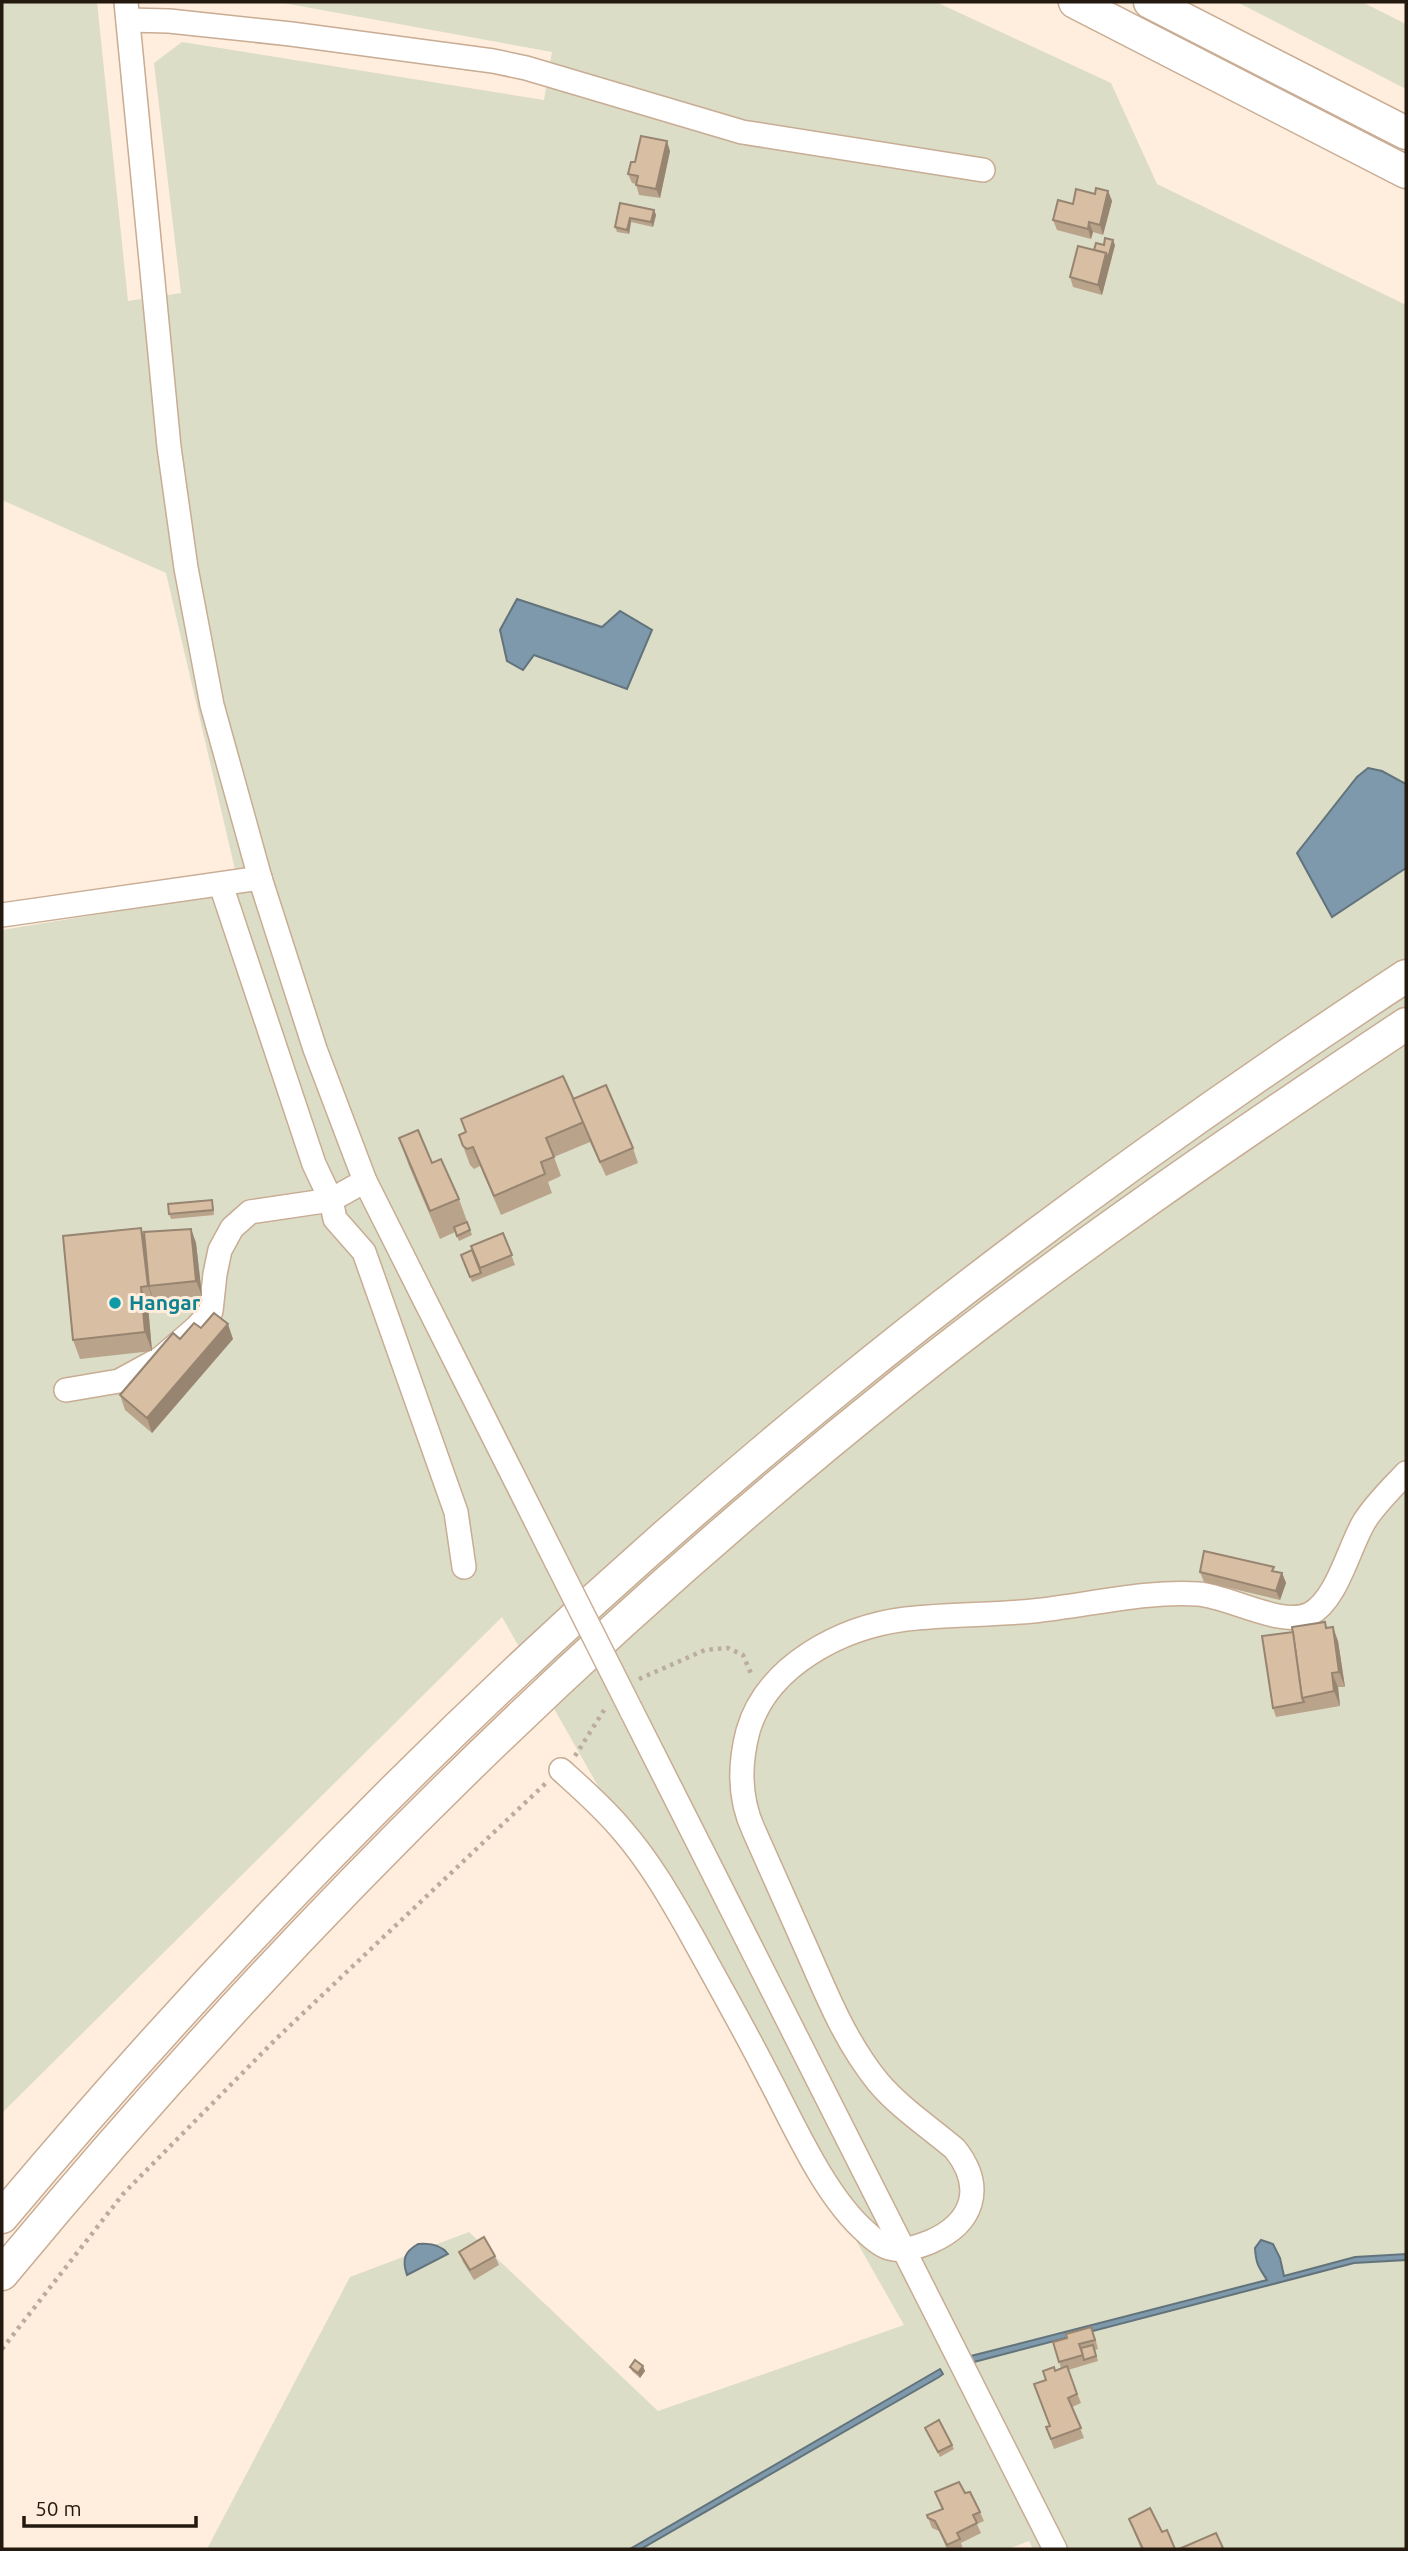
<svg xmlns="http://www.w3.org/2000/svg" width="1408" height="2551" font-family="Ubuntu,sans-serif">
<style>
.green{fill:#dbddc7}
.water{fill:#7d99ab;stroke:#62737c;stroke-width:2}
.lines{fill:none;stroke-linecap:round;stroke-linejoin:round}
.minor-casing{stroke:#c8ac93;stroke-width:26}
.highway-casing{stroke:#c8ac93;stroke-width:35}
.path{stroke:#bcac9e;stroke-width:4.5;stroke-dasharray:3.5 5;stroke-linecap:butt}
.minor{stroke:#fff;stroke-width:23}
.highway{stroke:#fff;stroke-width:32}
.minor-bridge-casing{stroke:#c8ac93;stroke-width:26;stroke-linecap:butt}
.minor-bridge{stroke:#fff;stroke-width:23}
.wall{fill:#baa38b}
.shaded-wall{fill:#978571}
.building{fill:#d8bea2;stroke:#978571;stroke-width:2}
.culture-dot{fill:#0f9aa8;stroke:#ffeddd;stroke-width:2.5}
.labels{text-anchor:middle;stroke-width:6;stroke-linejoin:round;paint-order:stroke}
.culture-label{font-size:21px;font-weight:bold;fill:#0d838f;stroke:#ffeddd;text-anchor:start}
</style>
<rect width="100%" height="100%" fill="#ffeddd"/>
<g class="green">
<polygon points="2,2 97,2 128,301 181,293 154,63 182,42 544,100 552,52 278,2 936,2 1111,83 1157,184 1406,305 1406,2549 1033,2549 1029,2541 1008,2549 207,2549 350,2277 469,2232 658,2411 904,2325 502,1617 2,2113 2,930 240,891 166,573 2,500"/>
<polygon points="1237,2 1362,2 1406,24 1406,89"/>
</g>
<g class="water">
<polygon points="517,599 602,627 620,611 652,630 627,689 534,655 523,670 507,661 500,630"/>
<polygon points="1368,768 1382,771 1406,784 1406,868 1332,917 1297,853 1357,777"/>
<path d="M1261 2240 1273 2244 1280 2258 1284 2276 1355 2257 1406 2254V2260L1354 2263 970 2363 967 2357 1267 2280C1259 2267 1256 2265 1255 2248Z"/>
<path d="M418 2244C429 2243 441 2244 448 2254L407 2275C402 2260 404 2252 418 2244Z"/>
<polygon points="940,2369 943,2374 939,2377 641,2549 630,2549"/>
</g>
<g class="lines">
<defs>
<g id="minor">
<polyline points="126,2 169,447 186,568 212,705 260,878 315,1049 365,1181 557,1563"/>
<polyline points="128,20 169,21 291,34 493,61 526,68 742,132 983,170"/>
<polyline points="221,885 314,1164 331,1200 335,1219 364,1252 456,1512 464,1567"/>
<polyline points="2,915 260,878"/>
<polyline points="66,1390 119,1381 161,1358 197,1327 211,1311 215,1274 220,1250 232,1228 250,1212 331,1200 365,1181"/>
<polyline points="631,1710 1055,2549"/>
<path d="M561 1770C582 1789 604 1808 622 1830 650 1862 671 1899 692 1936 718 1983 744 2029 768 2076 794 2125 825 2197 867 2233 872 2238 882 2246 889 2248 903 2252 917 2247 930 2242 974 2223 985 2187 955 2149 929 2127 900 2108 878 2082 848 2045 830 2003 811 1959 792 1917 773 1874 754 1831 739 1799 739 1765 748 1731 767 1665 842 1627 906 1619 948 1614 991 1615 1033 1611 1084 1606 1148 1590 1198 1594 1229 1596 1282 1628 1310 1614 1337 1600 1349 1547 1364 1522 1375 1504 1392 1488 1406 1473"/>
</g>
<g id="highway">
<polyline points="1075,2 1406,172"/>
<polyline points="1150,2 1406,133"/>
<path d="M2 2217C255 1916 535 1636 841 1387 1021 1240 1211 1104 1406 976"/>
<path d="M2 2274C272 1948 573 1646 904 1382 1065 1254 1235 1138 1406 1024"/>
</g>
</defs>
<use href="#minor" class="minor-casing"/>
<use href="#highway" class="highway-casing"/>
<g class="path">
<polyline points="639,1679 705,1650 728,1648 743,1655 752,1676"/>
<polyline points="575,1756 606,1707"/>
<polyline points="2,2349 123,2194 277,2038 546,1783"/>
</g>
<use href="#minor" class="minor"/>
<use href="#highway" class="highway"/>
<defs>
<polyline id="minor-bridge" points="557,1563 631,1710"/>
</defs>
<use href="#minor-bridge" class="minor-bridge-casing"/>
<use href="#minor-bridge" class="minor-bridge"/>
</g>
<g class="wall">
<polygon points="670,151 660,198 639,195 636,184 632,183 628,174 635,162"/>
<polygon points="1108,191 1112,201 1103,235 1093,232 1091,239 1057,230 1053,220 1073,204 1095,194"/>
<polygon points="620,203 654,210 656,215 653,227 631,222 629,234 617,232 615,227"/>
<polygon points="1104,245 1115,245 1102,295 1073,287 1070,277 1094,250"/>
<polygon points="573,1099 633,1148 638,1163 606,1176 590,1142 554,1157 561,1176 548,1182 552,1193 501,1215 480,1166 474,1169 470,1165 459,1135 466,1132 461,1119"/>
<polygon points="399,1138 432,1163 459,1199 472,1235 459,1241 455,1232 440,1239 409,1166"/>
<polygon points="213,1205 214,1215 171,1219 169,1214"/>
<polygon points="191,1229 196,1243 202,1296 155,1301 155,1305 148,1306 152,1351 80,1359 73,1340 145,1240"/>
<polygon points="503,1233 515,1265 472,1282 461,1255 472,1250"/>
<polygon points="201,1328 233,1339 152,1433 125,1410 120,1395 180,1339"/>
<polygon points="1200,1572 1276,1572 1282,1573 1286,1583 1280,1600 1204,1582"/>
<polygon points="1325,1622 1327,1627 1338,1641 1345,1687 1338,1687 1340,1706 1276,1717 1273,1708 1293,1632"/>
<polygon points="459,2252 495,2256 499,2265 474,2280 463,2262"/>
<polygon points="1095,2337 1098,2349 1095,2350 1098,2361 1068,2370 1081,2403 1072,2407 1084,2438 1054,2449 1046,2427 1050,2426 1046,2380 1055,2371 1061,2368 1053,2342"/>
<polygon points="630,2367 645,2371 640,2378 632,2371"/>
<polygon points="925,2428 952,2445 954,2449 940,2457"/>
<polygon points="935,2492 965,2493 980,2512 984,2521 977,2524 981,2533 961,2543 963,2549 947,2549 939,2531 932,2528 927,2515 942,2510"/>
<polygon points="1129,2519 1162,2532 1175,2549 1141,2549"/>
</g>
<g class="shaded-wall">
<polygon points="667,141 670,151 660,198 656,189"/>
<polygon points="1108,191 1112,201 1103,235 1100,225"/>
<polygon points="654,210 656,215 653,227 651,222"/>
<polygon points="630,218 631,222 629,234 627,230"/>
<polygon points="1089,222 1093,232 1091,239 1088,229"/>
<polygon points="1113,240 1115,245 1102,295 1098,285 1106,253"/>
<polygon points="141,1228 148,1247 149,1286 155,1305 148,1286"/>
<polygon points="191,1229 196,1243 202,1296 196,1281"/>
<polygon points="141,1287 148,1306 152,1351 145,1332"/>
<polygon points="228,1324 233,1339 152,1433 147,1418"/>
<polygon points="1282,1573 1286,1583 1280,1600 1276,1591"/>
<polygon points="1333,1627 1338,1641 1345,1687 1339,1672"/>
<polygon points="1332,1673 1338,1687 1340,1706 1334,1691"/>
<polygon points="643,2366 645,2371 640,2378 638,2373"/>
</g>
<g class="building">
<polygon points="641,136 667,141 656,189 636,185 638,176 628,174 631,162 635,162"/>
<polygon points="1096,188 1108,191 1100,225 1089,222 1088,229 1053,220 1058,200 1073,204 1076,189 1095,194"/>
<polygon points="620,203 654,210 651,222 630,218 627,230 615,227"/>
<polygon points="1105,238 1113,240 1108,258 1106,253 1094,250 1096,243 1104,245"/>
<polygon points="1078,246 1106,253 1098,285 1070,277"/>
<polygon points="563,1076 584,1122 546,1138 554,1157 541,1162 545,1174 494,1196 473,1147 467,1149 463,1146 459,1135 466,1132 461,1119"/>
<polygon points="606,1085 633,1148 600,1162 573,1099"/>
<polygon points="418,1130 432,1163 441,1159 459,1199 430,1211 399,1138"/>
<polygon points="212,1200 213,1210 169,1214 168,1204"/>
<polygon points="467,1222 470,1230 457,1236 454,1227"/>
<polygon points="141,1228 148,1286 141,1287 145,1332 73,1340 63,1236"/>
<polygon points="191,1229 196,1281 149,1286 144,1232"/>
<polygon points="503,1233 512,1255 480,1268 471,1246"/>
<polygon points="472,1250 481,1273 470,1277 461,1255"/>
<polygon points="214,1313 228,1324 147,1418 120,1395 173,1333 180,1339 194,1323 201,1328"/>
<polygon points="1204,1551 1274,1567 1272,1571 1282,1573 1276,1591 1200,1572"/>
<polygon points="1325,1622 1326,1628 1333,1627 1339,1672 1332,1673 1334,1691 1302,1698 1292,1627"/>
<polygon points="1293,1632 1302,1698 1304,1702 1273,1708 1262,1636"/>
<polygon points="484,2237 495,2256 470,2270 459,2252"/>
<polygon points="1091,2327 1095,2340 1079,2344 1083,2355 1059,2362 1053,2342 1067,2338 1066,2334"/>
<polygon points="1093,2345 1096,2356 1084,2360 1081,2348"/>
<polygon points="635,2360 643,2366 638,2373 630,2367"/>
<polygon points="1067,2366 1077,2394 1068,2398 1081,2428 1051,2439 1046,2427 1050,2426 1034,2384 1046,2380 1043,2371 1054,2367 1055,2371"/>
<polygon points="939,2420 952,2445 938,2452 925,2428"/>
<polygon points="959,2482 965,2493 970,2492 980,2512 973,2515 977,2523 957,2533 960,2539 947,2545 935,2521 928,2518 927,2515 943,2509 935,2492"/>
<polygon points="1150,2508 1162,2532 1167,2530 1175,2549 1143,2549 1129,2519"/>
<polygon points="1216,2533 1223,2548 1220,2549 1179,2549"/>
</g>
<circle class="culture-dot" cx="115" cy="1303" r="7"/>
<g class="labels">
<g class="culture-label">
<text x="129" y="1310">Hangar</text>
</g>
</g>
<rect width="1408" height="2551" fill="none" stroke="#23190f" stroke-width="7"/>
<path d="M24 2516v10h172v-10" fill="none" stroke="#23190f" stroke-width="3.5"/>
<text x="35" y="2516" font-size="21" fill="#23190f" stroke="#ffeddd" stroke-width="5" paint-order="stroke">50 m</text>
</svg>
